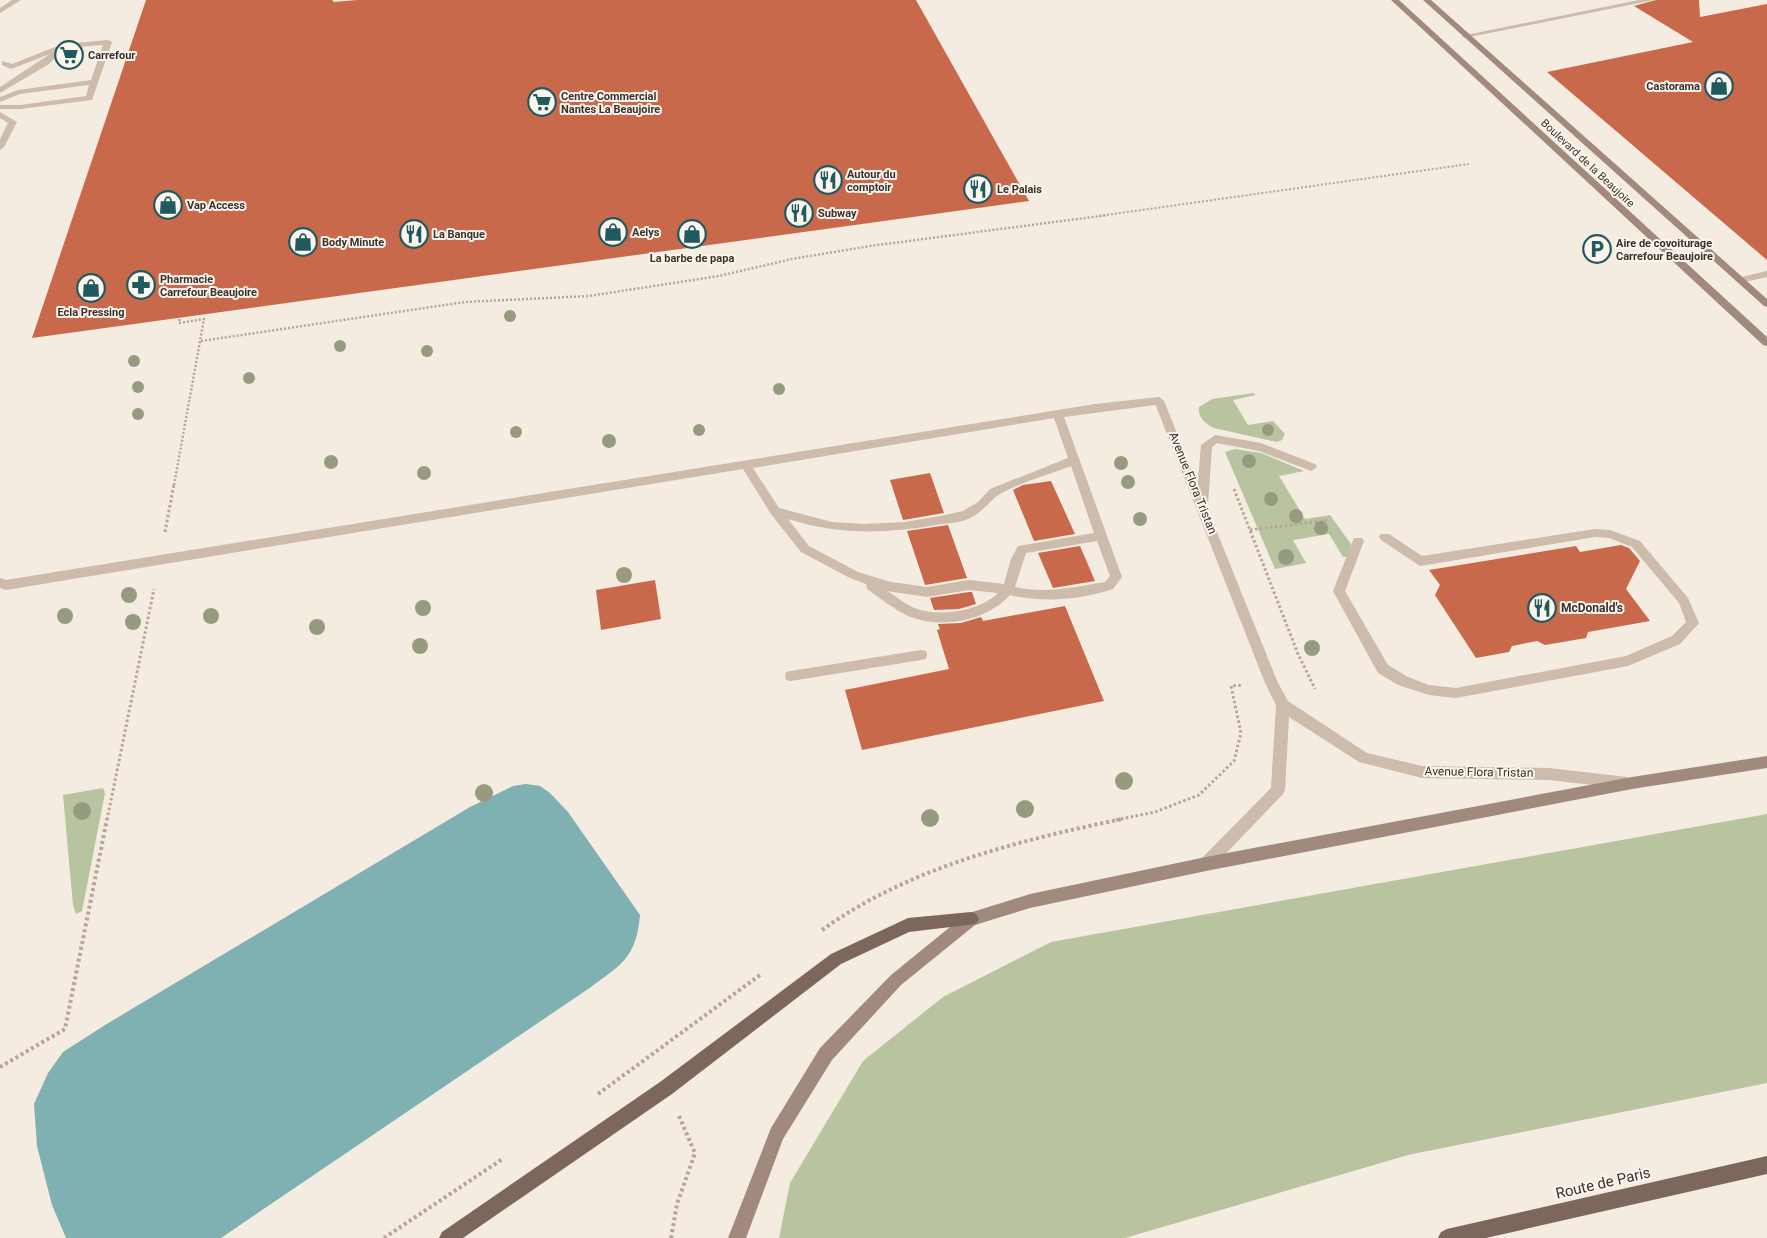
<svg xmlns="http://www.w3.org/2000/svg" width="1767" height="1238" font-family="Roboto,sans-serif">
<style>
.green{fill:#b8c4a0}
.water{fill:#7fb0b2}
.building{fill:#c8694b}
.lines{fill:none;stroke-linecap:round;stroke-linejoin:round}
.path-far3{stroke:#b9a596;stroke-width:2;stroke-dasharray:2 2;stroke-linecap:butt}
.path-far2{stroke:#b9a596;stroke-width:2.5;stroke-dasharray:2 2;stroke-linecap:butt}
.path-far1{stroke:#b9a596;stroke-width:3;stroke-dasharray:2.5 2.5;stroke-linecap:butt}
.path{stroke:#b9a596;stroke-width:4;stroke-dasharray:3 3;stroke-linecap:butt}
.lane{fill:#cdbbac;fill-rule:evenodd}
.street{fill:#cdbbac;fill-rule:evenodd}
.secondary{fill:#a18a7d;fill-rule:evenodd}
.primary{fill:#7d675c;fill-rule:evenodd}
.tree{fill:#969b7f}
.labels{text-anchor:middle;stroke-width:4;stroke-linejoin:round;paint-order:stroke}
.far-poi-label{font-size:11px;font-weight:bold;fill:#3b302b;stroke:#fbf5ee;text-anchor:start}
.far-street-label{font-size:11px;fill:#3b302b;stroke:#fbf5ee}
.street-label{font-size:12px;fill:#3b302b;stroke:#fbf5ee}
.poi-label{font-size:12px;font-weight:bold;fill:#3b302b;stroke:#fbf5ee;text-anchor:start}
.near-street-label{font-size:15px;fill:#3b302b;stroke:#fbf5ee}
</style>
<rect width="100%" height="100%" fill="#f4ebe1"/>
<g class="green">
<path d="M1253 393 1256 395 1233 400 1248 425 1273 421 1285 434 1282 440 1277 442 1214 428C1206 424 1197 417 1199 407L1212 399Z"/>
<polygon points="1235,449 1261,453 1304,471 1279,476 1305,519 1330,515 1351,544 1348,557 1343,557 1329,534 1293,540 1306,563 1275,569 1225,452"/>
<polygon points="103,788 105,793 82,911 76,914 73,905 63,795"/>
<polygon points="1767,814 1767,1083 1408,1155 1125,1238 779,1238 790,1183 863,1061 943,997 1051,942"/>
</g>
<path class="water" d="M526 784 540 786 550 793 568 812 640 915C636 958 622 964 591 987L221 1238H66L52 1205 37 1146 34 1104 48 1073 63 1052 105 1025 470 807 513 786Z"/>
<g class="building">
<polygon points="146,0 332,0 334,2 357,0 916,0 1029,201 32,338"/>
<polygon points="1656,0 1699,0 1700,17 1767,4 1767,260 1547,72 1693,42 1634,6"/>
<polygon points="930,473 944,513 903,520 890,480"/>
<polygon points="1051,481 1075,534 1034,541 1013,490 1023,485"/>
<polygon points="948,525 967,578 925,585 907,531"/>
<polygon points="1621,545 1629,548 1640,561 1626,589 1650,621 1588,632 1586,638 1545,645 1537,641 1512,646 1509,652 1476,658 1435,595 1440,585 1429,570 1576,546 1580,552"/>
<polygon points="1080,546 1095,581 1053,588 1038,553"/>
<polygon points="655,580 661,619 601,630 596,590"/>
<polygon points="969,592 972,592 976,604 959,609 934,610 930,598"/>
<polygon points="1065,606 1104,701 862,750 845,690 949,669 937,630 940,629 938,624 961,623 981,617 983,621"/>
</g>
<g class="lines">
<polyline class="path-far3" points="1099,216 1469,164"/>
<g class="path-far2">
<polyline points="201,341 465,302 589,296 719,276 792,259 870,246 1108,215"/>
<polyline points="174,485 204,319 179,323 180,317"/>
</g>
<g class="path-far1">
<polyline points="1234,489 1298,654 1315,689"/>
<polyline points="1250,530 1329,520"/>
<polyline points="165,532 174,484"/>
<polyline points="107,820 154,589"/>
<polyline points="1116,820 1155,812 1199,795 1234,761 1241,733 1231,686 1243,685"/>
</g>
<g class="path">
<path d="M822 930C910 867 1017 841 1122 819"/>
<polyline points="0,1067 65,1029 107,819"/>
<polyline points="598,1094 760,975"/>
<polyline points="384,1238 504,1158"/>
<polyline points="671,1238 677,1204 695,1153 679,1116"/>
</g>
<g class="lane">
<polygon points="1639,0 1654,0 1465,38 1461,36"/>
<polygon points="108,40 112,42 92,100 20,109 0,109 0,105 20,105 86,96 89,85 20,94 0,102 0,97 18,90 91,80 103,45 65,48 49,64 0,93 0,87 50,54 11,69 2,65 2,61 12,64 63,44"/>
<polygon points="0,112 17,122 4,147 0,150 0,139 8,123 0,118"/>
<polygon points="1767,271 1767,277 1740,283 1735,280 1737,278"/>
<path d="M1159 397 1164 401 1163 404 1064 417 1122 577 1113 589C1080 600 1044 603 1010 595 986 622 938 630 906 615 892 608 880 598 867 589L866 584 850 578 801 552 771 514 743 469 6 590 0 588V578L6 580 1095 404ZM1054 418 1068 458 990 489 978 502 963 511 946 515 905 522 864 524 832 522 779 508 753 468ZM1071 466 1094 533 1018 546 1011 559 1004 584 969 580 927 587 891 582 858 572 809 546 788 519C838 535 885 534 936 525 947 523 960 523 970 518 983 512 990 500 1000 494 1021 482 1048 475 1071 466ZM1097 541 1110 576 1105 582C1074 587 1046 594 1015 587L1026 553ZM969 590 998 593C980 611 941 617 917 609 906 605 897 597 887 591L927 597Z"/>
<polygon points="1215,435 1261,443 1315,464 1317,467 1311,471 1259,451 1217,443 1212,447 1208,504 1206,507 1198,507 1196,504 1201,445"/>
<polygon points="1595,529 1610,530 1640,541 1688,598 1699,623 1680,644 1628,666 1456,698 1429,695 1398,685 1378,673 1333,591 1354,538 1362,538 1364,541 1345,591 1388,665 1408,677 1429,685 1456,688 1626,656 1672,636 1686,622 1679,603 1632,547 1609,538 1595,537 1420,566 1381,540 1379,537 1381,534 1389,534 1422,556"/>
<polygon points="921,650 926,651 927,655 926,659 921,660 791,681 786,680 785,676 786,672 791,671"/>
</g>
<g class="street">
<polygon points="12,0 21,0 0,13 0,8"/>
<polygon points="1159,397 1164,401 1278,683 1288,701 1367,753 1422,766 1549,768 1627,777 1632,779 1634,783 1632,787 1627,789 1549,780 1422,778 1359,762 1289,717 1285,790 1283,794 1211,869 1206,871 1201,869 1199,864 1201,859 1271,788 1276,705 1265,683 1154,401"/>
</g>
<g class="secondary">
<polygon points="1391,0 1399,0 1767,337 1767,346 1763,345"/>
<polygon points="1423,0 1431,0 1767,299 1767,307 1764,306"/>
<polygon points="1767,756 1767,768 1632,789 1206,871 1030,908 975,925 901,985 832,1060 783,1139 746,1238 728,1238 771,1128 820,1048 891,975 966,914 1030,894 1206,857 1632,777"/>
</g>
<g class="primary">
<polygon points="971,912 976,914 979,919 976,924 909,932 841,964 672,1094 463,1238 439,1238 442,1232 660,1082 831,954 908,918"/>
<polygon points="1767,1156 1767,1174 1486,1238 1438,1238 1441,1232 1447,1229"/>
</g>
</g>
<g class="tree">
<circle cx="510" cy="316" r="6"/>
<circle cx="340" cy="346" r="6"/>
<circle cx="427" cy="351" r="6"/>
<circle cx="134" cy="361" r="6"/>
<circle cx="249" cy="378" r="6"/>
<circle cx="138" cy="387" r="6"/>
<circle cx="779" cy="389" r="6"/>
<circle cx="138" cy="414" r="6"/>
<circle cx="699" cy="430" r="6"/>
<circle cx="1268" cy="430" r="6"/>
<circle cx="516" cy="432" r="6"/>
<circle cx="609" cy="441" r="7"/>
<circle cx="1249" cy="461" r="7"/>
<circle cx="331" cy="462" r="7"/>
<circle cx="1121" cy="463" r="7"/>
<circle cx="424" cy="473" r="7"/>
<circle cx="1128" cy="482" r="7"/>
<circle cx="1271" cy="499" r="7"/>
<circle cx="1296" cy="516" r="7"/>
<circle cx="1140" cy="519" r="7"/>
<circle cx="1321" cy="528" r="7"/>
<circle cx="1286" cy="557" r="8"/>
<circle cx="624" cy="575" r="8"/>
<circle cx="129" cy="595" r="8"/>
<circle cx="423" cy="608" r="8"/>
<circle cx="65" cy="616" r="8"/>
<circle cx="211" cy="616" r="8"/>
<circle cx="133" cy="622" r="8"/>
<circle cx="317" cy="627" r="8"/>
<circle cx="420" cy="646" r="8"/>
<circle cx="1312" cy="648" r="8"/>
<circle cx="1124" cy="781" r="9"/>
<circle cx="484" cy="793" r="9"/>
<circle cx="1025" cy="809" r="9"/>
<circle cx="82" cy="811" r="9"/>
<circle cx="930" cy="818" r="9"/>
</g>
<defs>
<symbol id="supermarket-ring" viewBox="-11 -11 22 22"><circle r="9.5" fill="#fbf5ee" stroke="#1f5a5e" stroke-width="1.5"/><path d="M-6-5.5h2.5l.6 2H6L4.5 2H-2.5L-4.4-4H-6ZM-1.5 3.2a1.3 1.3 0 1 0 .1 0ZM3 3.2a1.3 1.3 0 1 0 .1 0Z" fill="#1f5a5e"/></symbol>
<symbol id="shop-ring" viewBox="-11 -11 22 22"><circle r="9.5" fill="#fbf5ee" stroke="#1f5a5e" stroke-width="1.5"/><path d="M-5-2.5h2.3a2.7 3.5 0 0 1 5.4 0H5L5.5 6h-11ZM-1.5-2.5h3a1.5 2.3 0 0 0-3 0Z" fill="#1f5a5e"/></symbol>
<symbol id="restaurant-ring" viewBox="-11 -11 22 22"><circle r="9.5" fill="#fbf5ee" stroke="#1f5a5e" stroke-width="1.5"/><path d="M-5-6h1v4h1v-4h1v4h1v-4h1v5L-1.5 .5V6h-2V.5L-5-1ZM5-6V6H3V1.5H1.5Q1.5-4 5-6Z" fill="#1f5a5e"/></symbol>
<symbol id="parking-ring" viewBox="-11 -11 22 22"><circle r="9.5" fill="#fbf5ee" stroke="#1f5a5e" stroke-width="1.5"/><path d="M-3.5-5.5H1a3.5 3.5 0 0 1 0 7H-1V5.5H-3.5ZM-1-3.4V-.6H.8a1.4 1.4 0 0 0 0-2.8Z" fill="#1f5a5e"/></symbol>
<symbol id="pharmacy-ring" viewBox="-11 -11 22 22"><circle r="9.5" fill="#fbf5ee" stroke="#1f5a5e" stroke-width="1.5"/><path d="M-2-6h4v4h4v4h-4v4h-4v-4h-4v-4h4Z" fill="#1f5a5e"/></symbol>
</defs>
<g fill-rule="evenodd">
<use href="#supermarket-ring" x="53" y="39" width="32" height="32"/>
<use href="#shop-ring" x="1703" y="70" width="32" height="32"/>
<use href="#supermarket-ring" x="526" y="86" width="32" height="32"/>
<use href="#restaurant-ring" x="812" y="164" width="32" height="32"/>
<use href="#restaurant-ring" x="962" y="173" width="32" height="32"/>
<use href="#shop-ring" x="152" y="189" width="32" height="32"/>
<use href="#restaurant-ring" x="783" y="197" width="32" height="32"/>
<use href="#shop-ring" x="597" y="216" width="32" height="32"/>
<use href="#restaurant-ring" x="398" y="218" width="32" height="32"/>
<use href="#shop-ring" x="676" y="218" width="32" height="32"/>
<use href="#shop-ring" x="287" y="226" width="32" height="32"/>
<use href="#parking-ring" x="1581" y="233" width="32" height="32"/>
<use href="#pharmacy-ring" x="125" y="269" width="32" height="32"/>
<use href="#shop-ring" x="75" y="272" width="32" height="32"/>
<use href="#restaurant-ring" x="1526" y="592" width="32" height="32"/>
</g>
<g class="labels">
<g class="far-poi-label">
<text x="88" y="59">Carrefour</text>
<text x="1700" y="90" text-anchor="end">Castorama</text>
<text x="561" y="100">Centre Commercial<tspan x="561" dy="13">Nantes La Beaujoire</tspan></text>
<text x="847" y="178">Autour du<tspan x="847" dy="13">comptoir</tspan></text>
<text x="997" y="193">Le Palais</text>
<text x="187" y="209">Vap Access</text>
<text x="818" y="217">Subway</text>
<text x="632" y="236">Aelys</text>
<text x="433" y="238">La Banque</text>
<text x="322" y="246">Body Minute</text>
<text x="1616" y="247">Aire de covoiturage<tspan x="1616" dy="13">Carrefour Beaujoire</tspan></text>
<text x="692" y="262" text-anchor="middle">La barbe de papa</text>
<text x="160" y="283">Pharmacie<tspan x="160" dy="13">Carrefour Beaujoire</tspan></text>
<text x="91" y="316" text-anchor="middle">Ecla Pressing</text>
</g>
<g class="far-street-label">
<text transform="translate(1588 163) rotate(43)" y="4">Boulevard de la Beaujoire</text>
</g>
<g class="street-label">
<text transform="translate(1193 483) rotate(68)" y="4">Avenue Flora Tristan</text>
<text transform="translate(1479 772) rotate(1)" y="4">Avenue Flora Tristan</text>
</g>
<g class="poi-label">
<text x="1561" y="612">McDonald's</text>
</g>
<g class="near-street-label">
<text transform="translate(1603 1183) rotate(-13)" y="5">Route de Paris</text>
</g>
</g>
</svg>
